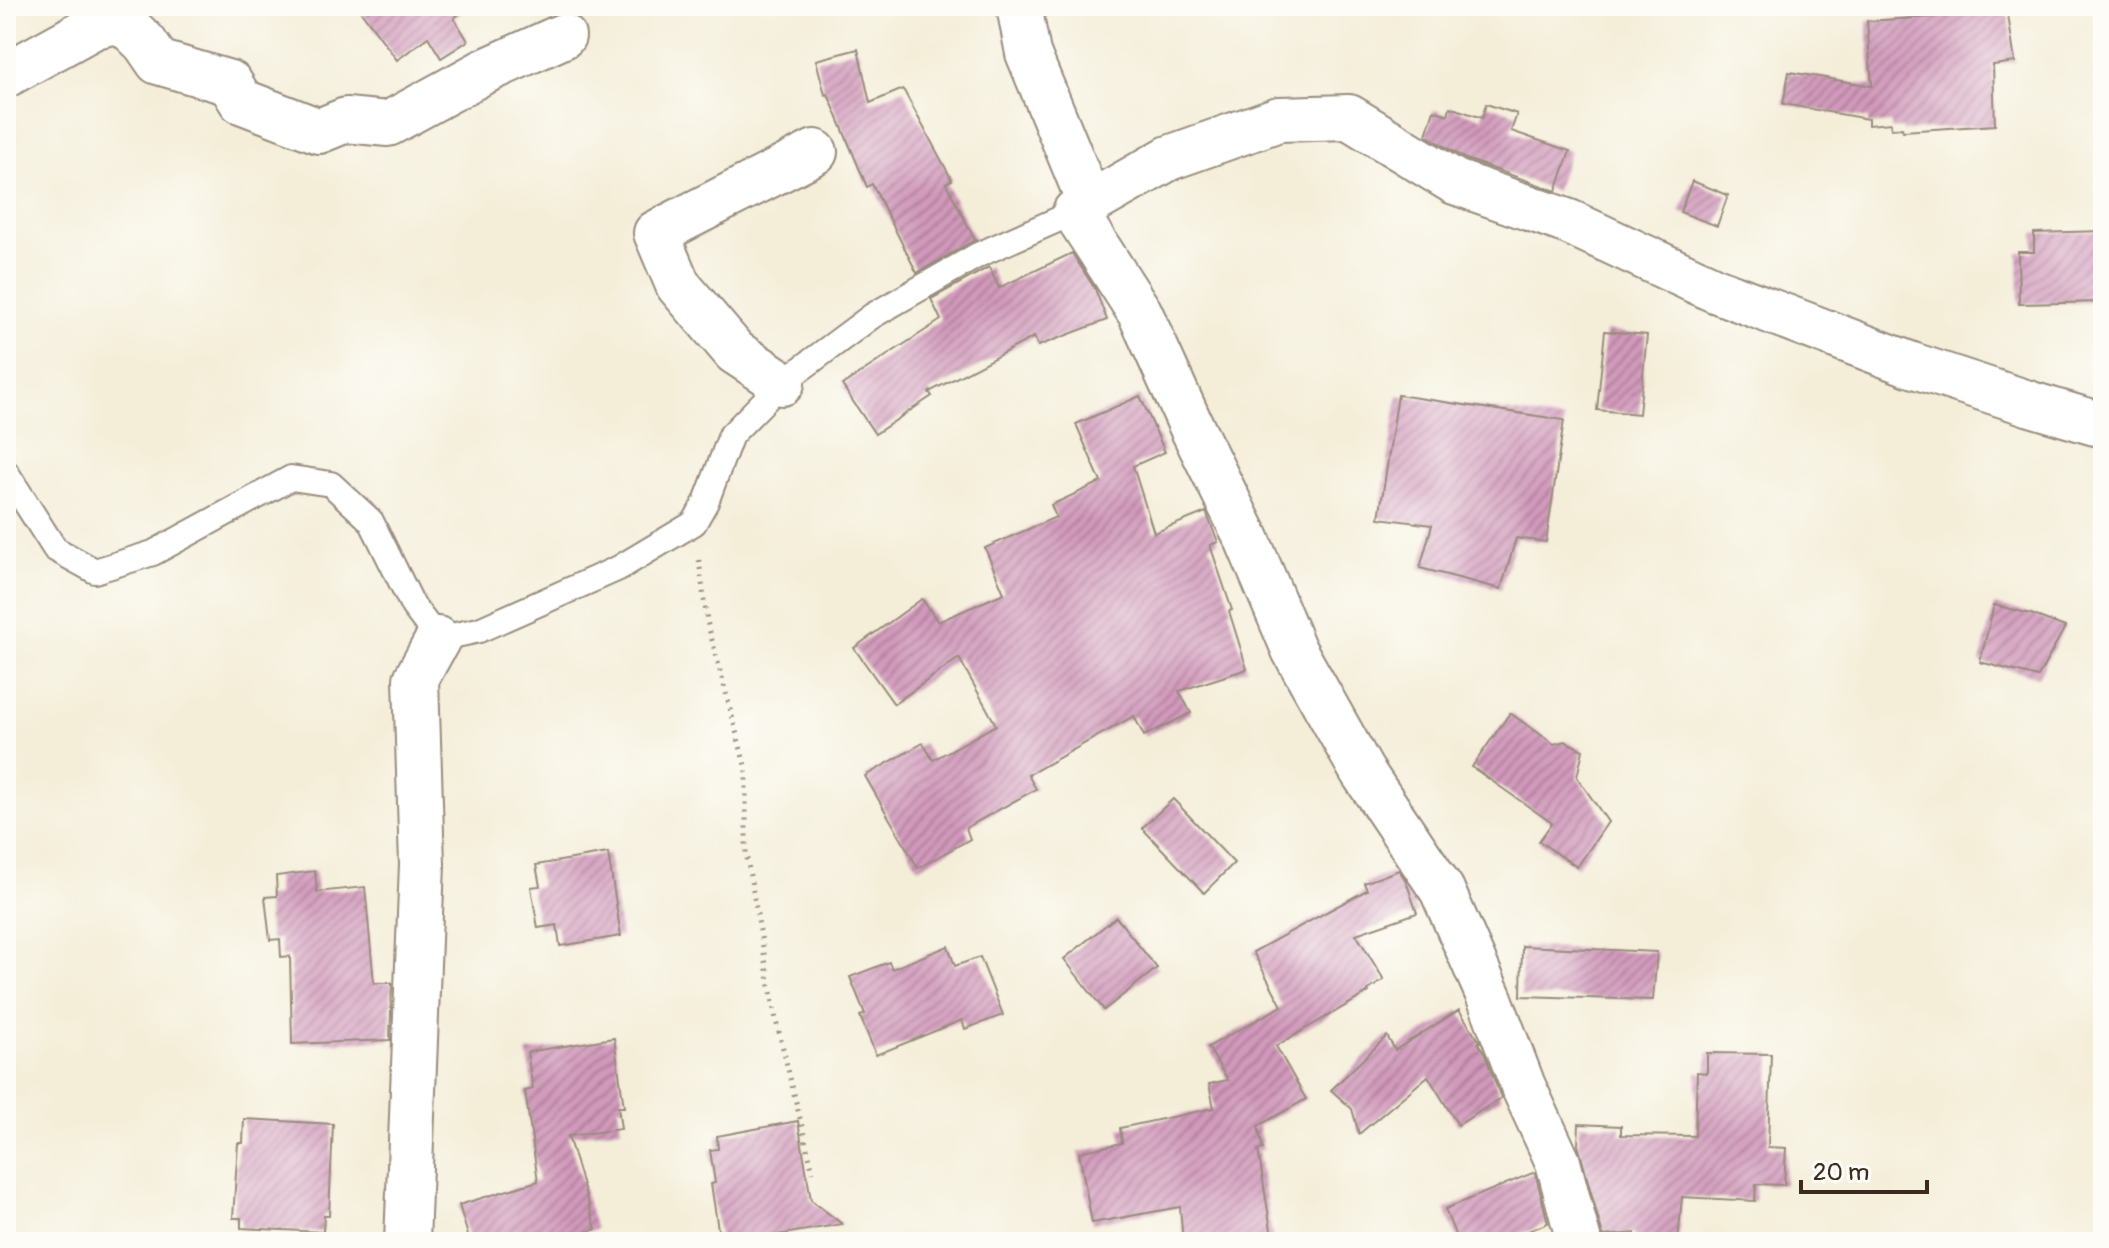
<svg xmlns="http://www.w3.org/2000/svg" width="2109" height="1248" font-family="Pangolin,sans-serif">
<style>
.building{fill:url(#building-hatch)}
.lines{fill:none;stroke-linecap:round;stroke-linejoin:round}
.lane-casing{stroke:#988c7c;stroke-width:28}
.street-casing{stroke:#988c7c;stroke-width:48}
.path{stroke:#988c7c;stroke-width:5;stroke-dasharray:2 6;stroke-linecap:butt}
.lane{stroke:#fff;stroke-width:24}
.street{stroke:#fff;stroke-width:44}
</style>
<defs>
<pattern id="building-hatch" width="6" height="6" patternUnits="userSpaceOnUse" patternTransform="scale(2)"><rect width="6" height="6" fill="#d199bb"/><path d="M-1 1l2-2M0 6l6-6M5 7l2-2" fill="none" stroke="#ab7d97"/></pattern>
</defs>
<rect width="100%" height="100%" fill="#fdfcf7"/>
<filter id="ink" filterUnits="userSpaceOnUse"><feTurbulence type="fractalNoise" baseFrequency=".0125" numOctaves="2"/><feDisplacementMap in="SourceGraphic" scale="16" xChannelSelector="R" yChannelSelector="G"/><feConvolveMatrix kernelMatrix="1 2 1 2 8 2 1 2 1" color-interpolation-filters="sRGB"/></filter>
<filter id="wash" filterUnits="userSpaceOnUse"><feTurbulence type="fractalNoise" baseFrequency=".006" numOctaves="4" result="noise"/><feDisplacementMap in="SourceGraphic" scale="32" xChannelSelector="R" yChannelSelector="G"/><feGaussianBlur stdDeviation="1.8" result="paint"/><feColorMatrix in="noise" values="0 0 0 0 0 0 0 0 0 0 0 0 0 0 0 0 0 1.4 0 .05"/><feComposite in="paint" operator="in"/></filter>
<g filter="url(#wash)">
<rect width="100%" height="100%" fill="#f4eed9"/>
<g id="blocks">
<g class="building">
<polygon points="357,6 470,6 454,18 468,41 441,58 428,37 397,60"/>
<polygon points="2007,8 2015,62 1993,65 1995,125 1903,131 1902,128 1891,129 1891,123 1868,125 1868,119 1783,104 1789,72 1872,86 1867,21 1948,16"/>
<polygon points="858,49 870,103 903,89 952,180 946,183 975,240 917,273 872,184 867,187 828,94 825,95 816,60"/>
<polygon points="1486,104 1517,114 1511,131 1570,151 1556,191 1466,159 1426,135 1434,110 1448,115 1450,107 1482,118"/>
<polygon points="1692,181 1728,195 1717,226 1680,212"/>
<polygon points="2103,231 2103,281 2100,281 2100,302 2019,304 2018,252 2034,252 2034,233"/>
<polygon points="1072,253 1095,289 1107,320 1038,346 1034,337 929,392 932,396 875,434 842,385 941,320 931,299 989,267 999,288"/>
<polygon points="1605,331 1647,335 1639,414 1597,410"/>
<polygon points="1398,395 1564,420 1546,542 1516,538 1501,589 1420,568 1432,525 1379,518"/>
<polygon points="1140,396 1165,452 1133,466 1154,533 1206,512 1218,542 1210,545 1232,610 1229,611 1247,669 1179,691 1191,713 1144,736 1134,716 1028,775 1036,789 966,828 970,839 918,868 865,776 923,743 933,760 996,725 959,658 894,704 854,648 922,599 938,622 1004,593 985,548 1056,517 1051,505 1101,482 1076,424"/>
<polygon points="1994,605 2031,614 2065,627 2038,677 1980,662"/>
<polygon points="1510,713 1554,744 1565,741 1583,750 1577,777 1608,822 1577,867 1539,841 1552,823 1472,767"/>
<polygon points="1173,799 1234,863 1204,893 1142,828"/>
<polygon points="608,853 621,936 560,946 557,925 538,928 531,887 540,886 536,865"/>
<polygon points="1399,870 1406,881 1417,913 1356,934 1384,980 1368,990 1369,992 1276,1046 1306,1099 1258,1126 1263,1149 1258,1150 1273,1242 1183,1242 1180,1207 1092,1223 1079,1152 1122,1143 1120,1128 1214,1108 1209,1084 1228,1080 1208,1047 1282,1006 1253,952 1367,890 1364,883"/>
<polygon points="315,871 317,892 365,887 374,983 392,983 390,1040 292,1044 290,956 281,957 280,939 270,940 265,897 277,896 276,876"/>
<polygon points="1116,917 1157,968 1104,1010 1064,959"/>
<polygon points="948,946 955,966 980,957 1003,1015 965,1029 962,1020 876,1055 860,1016 865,1014 850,977 889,962 892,969"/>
<polygon points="1522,946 1657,952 1653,1000 1521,996"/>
<polygon points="1459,1010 1480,1042 1478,1043 1484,1053 1501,1098 1458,1125 1428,1076 1359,1134 1352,1109 1331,1090 1387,1036 1395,1050"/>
<polygon points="614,1038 624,1107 618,1107 621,1129 568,1136 596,1229 554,1242 470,1242 459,1205 538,1181 525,1091 533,1089 527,1052"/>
<polygon points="1707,1053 1771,1054 1768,1147 1786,1148 1784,1185 1756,1184 1755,1201 1682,1197 1678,1242 1634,1242 1635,1233 1603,1236 1578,1145 1579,1124 1621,1126 1621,1135 1695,1136 1697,1072 1707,1073"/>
<polygon points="244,1119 333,1124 329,1215 324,1215 323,1232 241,1228 241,1218 233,1218 238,1143 243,1143"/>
<polygon points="798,1121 811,1200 842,1224 737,1242 720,1242 711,1184 715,1183 710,1150 718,1149 717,1136"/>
<polygon points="1535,1172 1548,1223 1502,1242 1458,1242 1445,1209"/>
</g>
</g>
</g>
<g filter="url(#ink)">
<use href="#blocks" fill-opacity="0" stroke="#988c7c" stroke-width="2"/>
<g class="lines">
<defs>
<polyline id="lane" points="6,472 55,549 95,571 153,553 291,478 331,484 371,521 413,606 438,639 479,630 619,568 694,523 706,502 731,435 782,383 872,316 978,255 1075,212"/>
<g id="street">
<polyline points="1019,6 1028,53 1090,204"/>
<polyline points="6,75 95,26 121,20 145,43 158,62 230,83 241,101 319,131 346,120 388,124 483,72 563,36"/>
<polyline points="782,383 735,352 678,285 656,233 815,152"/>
<polyline points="407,1242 422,864 416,679 438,639"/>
<polyline points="1579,1242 1558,1162 1523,1086 1490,999 1442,890 1362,771 1294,650 1247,539 1193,430 1140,313 1075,212 1169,158 1279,119 1349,117 1455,182 1569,222 1715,290 1912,365 2031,404 2095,423 2103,422"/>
</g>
</defs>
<use href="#lane" class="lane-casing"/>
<use href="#street" class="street-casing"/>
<polyline class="path" points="699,560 707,621 746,769 746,853 776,1020 813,1172"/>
<use href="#lane" class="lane"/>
<use href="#street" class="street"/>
</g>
</g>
<rect width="2109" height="1248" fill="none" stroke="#fdfcf7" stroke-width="32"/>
<path d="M1801 1180v12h126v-12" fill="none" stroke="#3b2a1e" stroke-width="4"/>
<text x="1813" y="1180" font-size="24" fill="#3b2a1e" stroke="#fdfcf7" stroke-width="6" paint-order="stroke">20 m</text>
</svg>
